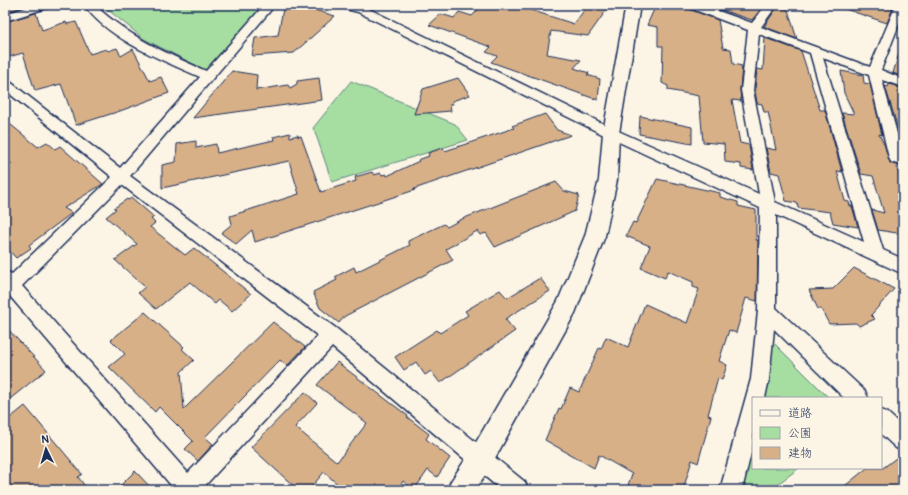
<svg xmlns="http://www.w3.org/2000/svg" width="908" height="495" font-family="Pangolin,'Klee One',sans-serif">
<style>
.green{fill:#a6dda1;stroke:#608680}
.building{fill:#d7b088;stroke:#1b2f5e}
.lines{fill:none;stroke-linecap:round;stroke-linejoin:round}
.minor-casing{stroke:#1b2f5e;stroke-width:3}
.tertiary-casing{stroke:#1b2f5e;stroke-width:3}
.minor{fill:#fcf5e5;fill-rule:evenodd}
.tertiary{fill:#fcf5e5;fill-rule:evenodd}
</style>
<rect width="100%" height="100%" fill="#fcf5e5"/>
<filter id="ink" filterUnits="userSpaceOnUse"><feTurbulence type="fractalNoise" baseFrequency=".025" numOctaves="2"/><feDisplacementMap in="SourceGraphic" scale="8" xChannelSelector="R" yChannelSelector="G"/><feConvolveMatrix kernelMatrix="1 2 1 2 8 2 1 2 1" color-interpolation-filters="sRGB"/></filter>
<g filter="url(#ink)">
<g class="green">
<polygon points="102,5 264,5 205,70 144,39"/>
<polygon points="351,81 455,124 468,140 332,182 315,132 313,128"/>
<polygon points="773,342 829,398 761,398"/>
<polygon points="753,439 753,468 799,468 770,490 743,490"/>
</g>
<g class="building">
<polygon points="5,5 30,5 5,12"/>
<polygon points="483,5 515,5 574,24 588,5 610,5 588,36 551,31 547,54 581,60 574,68 589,73 587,75 600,79 598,100 491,62 497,56 486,52 491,47 429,25 441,14 454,18 459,12 472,16"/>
<polygon points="656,5 685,5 686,8 718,20 723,48 731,49 733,64 742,66 740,90 741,101 732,100 740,143 749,145 753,170 741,168 741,164 725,162 724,144 703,142 699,96 668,90 668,86 662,83 663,46 658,46 658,27 647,25"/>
<polygon points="706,5 764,5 752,20"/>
<polygon points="842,5 894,5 887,23 842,8"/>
<polygon points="778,6 788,10 797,39 765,27 765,25"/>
<polygon points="308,8 335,16 294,53 252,56 255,38 278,35 283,9"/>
<polygon points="36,13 42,30 66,22 67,24 76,22 90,54 106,49 108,51 117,48 121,56 133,49 150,81 161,77 169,93 120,111 76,125 61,84 35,91 23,53 5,58 5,22"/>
<polygon points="765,38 801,51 820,110 825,110 842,172 837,171 845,201 849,202 850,206 852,206 858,227 833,223 830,212 798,208 797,203 786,201 779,174 771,172 766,148 776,150 768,112 764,112 762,104 757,103 755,90 757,69 763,70"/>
<polygon points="900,50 903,50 903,77 893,73"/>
<polygon points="232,71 257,75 256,90 288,85 290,88 297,84 297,81 319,78 322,100 193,118"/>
<polygon points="841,71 863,75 864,83 870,84 882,135 879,134 884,144 890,163 895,165 903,181 903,234 878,230 872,210 884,213 873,176 861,174 842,113 854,114 844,93"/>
<polygon points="458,78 470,95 452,101 453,104 450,104 451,111 414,114 423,89"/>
<polygon points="889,84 903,88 903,145 885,86 888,87"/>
<polygon points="545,114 557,130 571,135 414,189 415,190 255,242 252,230 236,244 221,233 232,224 230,216 299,194 289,161 162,188 162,165 176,162 177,144 196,141 196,148 216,144 217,153 274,140 273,137 290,133 290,137 298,135 298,137 301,136 321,192 356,181 355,177 372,172 374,175 381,173 382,175 386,174 387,176 419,161 418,160 429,156 428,153 443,148 445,151 514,128 512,126"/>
<polygon points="640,116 692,127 692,144 639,134"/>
<polygon points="5,120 38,147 47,142 55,149 60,146 103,184 64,208 72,213 29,245 31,248 16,258 5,246 5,169 12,164 5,158"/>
<polygon points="657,179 720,193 720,197 738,202 738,206 756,210 756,240 758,240 757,301 746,298 736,333 729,330 719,361 727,365 722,380 718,378 708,415 711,416 698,463 692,460 683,490 636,490 628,485 632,474 599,455 594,468 545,440 559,408 561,409 570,388 579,392 599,348 601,349 606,337 628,347 645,304 687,323 699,289 693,287 693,282 668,271 665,278 641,268 650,246 626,236 633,222 636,223"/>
<polygon points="556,182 564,191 579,195 575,211 495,247 486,233 480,235 477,231 446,249 453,260 345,316 339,323 320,308 313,292 337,280 335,277 354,267 356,272 410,245 408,241 444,224 447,227 462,219"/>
<polygon points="132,198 154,217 151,219 155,223 150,227 185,255 194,248 251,294 232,311 219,300 215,304 190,282 156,309 138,293 145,287 115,260 137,244 106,217 116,209 114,208 127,199 128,200"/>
<polygon points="854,268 894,289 871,315 875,319 859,326 856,323 829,324 821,309 818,309 809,290 833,289"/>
<polygon points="540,278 550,291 505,319 515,331 440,383 431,371 425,375 416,362 404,370 395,357 437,330 440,333 468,315 465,311 500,290 507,298"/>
<polygon points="145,312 184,347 182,349 194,360 181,372 184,409 273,322 305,347 287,366 280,360 205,437 213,444 198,461 185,449 193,441 159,407 155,412 109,367 125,354 111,340"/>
<polygon points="5,326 46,370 5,403"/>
<polygon points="337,362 408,416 407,417 429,434 426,439 450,458 437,477 428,470 414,490 403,481 397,490 344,490 324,472 309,490 298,490 251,447 305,392 317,403 295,427 337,462 367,423 317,385"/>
<polygon points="25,406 82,474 78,477 88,490 5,490 5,422"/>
<polygon points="896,458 903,465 903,490 840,490 867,468 883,468"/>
<polygon points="135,471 153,490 116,490"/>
</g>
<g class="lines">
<defs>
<g id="minor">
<polygon points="35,5 51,5 50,7 5,21 5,14"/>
<path d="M84 5H95C127 36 166 53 206 71L264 5H275L130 176 337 329 525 482 528 490H501L332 347 201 490H175L9 295 5 296V271L12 274 112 177 5 90V80L9 81 120 168 200 77C162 60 109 40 84 5ZM122 185 318 336 188 473 22 286Z"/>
<path d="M337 5H357L365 7 616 130 759 194 741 90 748 30 687 7 686 5H701L752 23 766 5H777L761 27 870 67 896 5H903V14L881 70 903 79V87L882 80 903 155V166L891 162 889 158 869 75 823 58 883 250 903 259V274L776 215V308L865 391 868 398H844L774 329 769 379 765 398H753V445L742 490H720L751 379 758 311 760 208 606 136 358 12 338 7ZM759 34 810 53 864 242 775 202 753 90Z"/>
<polygon points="881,410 888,413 903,427 903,451 896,448 881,434"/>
</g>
<polygon id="tertiary" points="626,5 640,5 619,133 617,180 605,236 575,313 489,469 475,490 447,490 451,481 471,451 558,301 585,236 599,180 603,133"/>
</defs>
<use href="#minor" class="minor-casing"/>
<use href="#tertiary" class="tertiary-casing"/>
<use href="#minor" class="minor"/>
<use href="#tertiary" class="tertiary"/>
</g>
</g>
<rect width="908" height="495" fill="none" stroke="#fcf5e5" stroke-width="20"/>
<rect x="10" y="10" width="888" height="475" fill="none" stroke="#1b2f5e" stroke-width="1.5" filter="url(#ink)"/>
<rect x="752" y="397" width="130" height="72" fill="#fcf5e5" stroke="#a2a6af"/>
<rect x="760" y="410" width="20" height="6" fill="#fcf5e5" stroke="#a2a6af"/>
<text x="788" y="417" font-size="12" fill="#1b2f5e">道路</text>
<rect x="760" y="427" width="20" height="12" fill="#a6dda1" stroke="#a2a6af"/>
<text x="788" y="437" font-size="12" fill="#1b2f5e">公園</text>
<rect x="760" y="447" width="20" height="12" fill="#d7b088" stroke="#a2a6af"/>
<text x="788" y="457" font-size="12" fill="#1b2f5e">建物</text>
<g transform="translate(46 449) rotate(355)" stroke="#fcf5e5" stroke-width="3" paint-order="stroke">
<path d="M0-3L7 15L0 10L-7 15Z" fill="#1b2f5e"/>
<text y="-6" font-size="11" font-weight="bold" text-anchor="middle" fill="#1b2f5e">N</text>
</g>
</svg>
